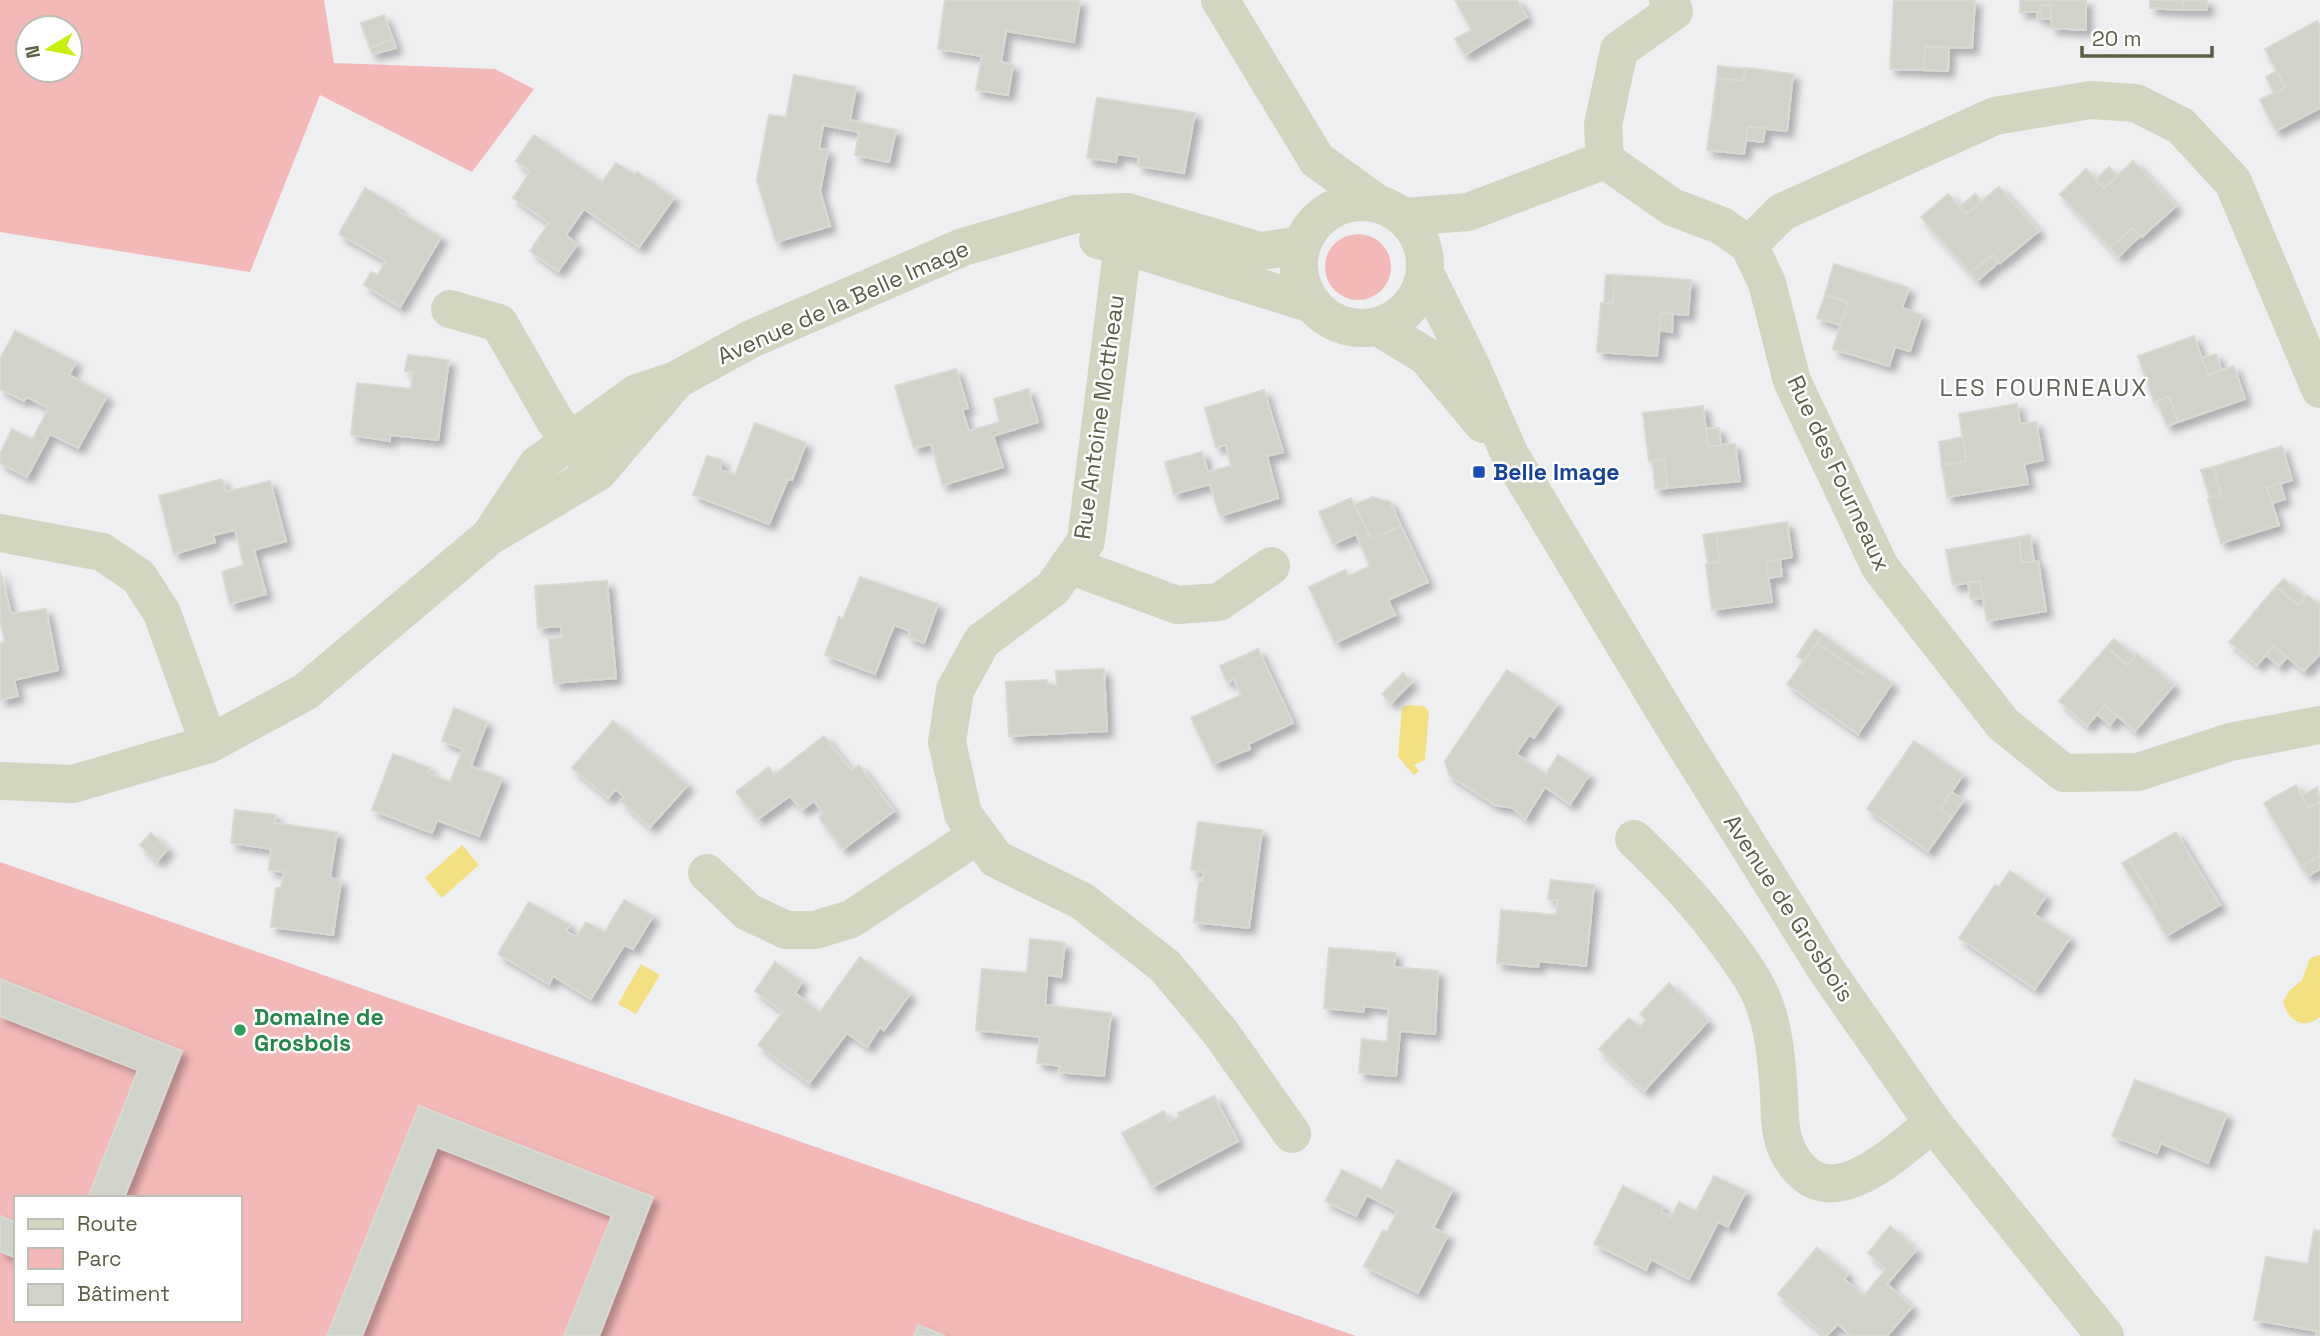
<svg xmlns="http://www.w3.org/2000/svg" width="2320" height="1336" font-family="'Space Grotesk',sans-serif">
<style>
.green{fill:#f3b8b8;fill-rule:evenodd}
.water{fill:#f4df81}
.building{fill:#d0d3c9;stroke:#d7dad1;stroke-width:2;filter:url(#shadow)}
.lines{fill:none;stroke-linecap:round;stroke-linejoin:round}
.minor{stroke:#d3d5c0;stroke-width:38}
.transit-dot{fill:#1a4fb4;stroke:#fff;stroke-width:2.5}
.leisure-dot{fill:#2e9e5b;stroke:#fff;stroke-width:2.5}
.labels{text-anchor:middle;stroke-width:5;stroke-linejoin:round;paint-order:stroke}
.street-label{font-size:23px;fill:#5b5d44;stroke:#fff}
.transit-label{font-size:23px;font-weight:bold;fill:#164399;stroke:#fff;text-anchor:start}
.leisure-label{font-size:23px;font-weight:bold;fill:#27864d;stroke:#fff;text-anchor:start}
.neighbourhood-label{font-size:24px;letter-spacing:2px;fill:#62645a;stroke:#fff}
</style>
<defs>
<filter id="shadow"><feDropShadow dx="6" dy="6" stdDeviation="3.5" flood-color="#0004"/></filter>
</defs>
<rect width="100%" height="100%" fill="#eeeff1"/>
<g class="green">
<path d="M0 0H324L334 63 495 69 534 89 472 172 320 95 250 272 0 232ZM28 28H70V70H28Z"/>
<circle cx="1358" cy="267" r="33"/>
<path d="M0 862 1356 1336H0ZM16 1198H240V1320H16Z"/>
</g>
<g class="water">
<polygon points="1408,705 1424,706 1429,711 1425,760 1414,765 1419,771 1414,775 1398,757 1402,708"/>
<polygon points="462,845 479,865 442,898 425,878"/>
<path d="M2320 955V1017C2303 1030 2288 1021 2283 1002L2289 991 2302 980 2310 958Z"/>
<polygon points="641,964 660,975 636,1014 618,1004"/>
</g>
<g class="building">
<polygon points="945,0 1080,0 1074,42 1006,31 1001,62 1013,65 1008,95 976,90 982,56 938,49"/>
<polygon points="1455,0 1517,0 1527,17 1465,55 1455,39 1472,30"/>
<polygon points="1894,0 1975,0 1972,48 1925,47 1924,70 1890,69"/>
<polygon points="2020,0 2086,0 2086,30 2051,28 2051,5 2041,5 2040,12 2020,12"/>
<polygon points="2150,0 2183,0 2182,10 2150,8"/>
<polygon points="2183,0 2207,0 2207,10 2182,10"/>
<polygon points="2041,5 2051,5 2051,19 2037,18 2037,12 2040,12"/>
<polygon points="384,15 393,39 370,48 361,23"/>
<polygon points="2317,21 2320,27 2320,108 2276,131 2260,100 2285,87 2265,49"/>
<polygon points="393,39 396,48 372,54 370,48"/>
<polygon points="1925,47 1949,47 1948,71 1924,70"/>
<polygon points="1718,66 1745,69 1743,81 1717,78"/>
<polygon points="1745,68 1793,74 1787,131 1748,127 1744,154 1707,150 1717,78 1743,81"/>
<polygon points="2277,71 2285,87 2274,93 2266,77"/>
<polygon points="794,75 856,87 850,120 896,130 889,162 855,155 859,132 823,125 819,149 828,150 820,191 830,226 776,242 757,180 769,115 786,117"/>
<polygon points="1097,98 1195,113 1184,173 1138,166 1139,157 1117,154 1116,162 1087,158"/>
<polygon points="1748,127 1765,128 1763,142 1746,140"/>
<polygon points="534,135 602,182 616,163 635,175 637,172 674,198 639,247 584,209 566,235 577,245 558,271 530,251 549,223 513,198 530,172 516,161"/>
<polygon points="2133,161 2176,206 2142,237 2132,228 2110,248 2060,194 2086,169 2104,188"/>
<polygon points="2109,167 2118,176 2104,188 2095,180"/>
<polygon points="1999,187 2039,231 2000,263 1993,255 1970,273 1921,217 1948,194 1966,214"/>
<polygon points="365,188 399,208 398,211 441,237 400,307 364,285 371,272 378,275 386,261 339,234"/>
<polygon points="1975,194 1982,202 1966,214 1959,207"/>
<polygon points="2132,228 2140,236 2118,257 2110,248"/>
<polygon points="1993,255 1999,262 1977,281 1970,273"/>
<polygon points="1834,264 1909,288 1902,308 1922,315 1910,351 1895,347 1889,366 1833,349 1848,302 1825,295"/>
<polygon points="1606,275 1615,275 1613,304 1604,303"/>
<polygon points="1615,275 1691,280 1688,315 1661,313 1657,356 1597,352 1601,303 1613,304"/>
<polygon points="1825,295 1848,302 1840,325 1817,318"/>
<polygon points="1661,313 1673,314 1672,332 1659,330"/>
<polygon points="15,331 76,362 69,375 107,396 78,448 50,434 27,477 0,463 0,454 12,429 32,440 49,408 27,397 24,401 0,389 0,359"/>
<polygon points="2194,336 2208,375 2234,366 2245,399 2178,422 2169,397 2154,402 2138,356"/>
<polygon points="2216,354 2221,370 2208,375 2202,358"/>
<polygon points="408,355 449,360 438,440 390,435 390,441 351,435 357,383 411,389 413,372 405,371"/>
<polygon points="956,369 968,408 962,410 969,431 1000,422 994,399 1028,389 1038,422 993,436 1003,467 943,485 931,444 914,448 895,386"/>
<polygon points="1264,390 1283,452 1267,456 1278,498 1220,516 1210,484 1174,494 1165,462 1202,452 1208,472 1231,466 1226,445 1216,447 1205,408"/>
<polygon points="2169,397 2178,422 2167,426 2157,401"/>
<polygon points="2017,404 2020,424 2036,422 2043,460 2024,464 2028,484 1947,497 1942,465 1966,461 1959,414"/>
<polygon points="1703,406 1708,446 1735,444 1740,481 1667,488 1664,459 1649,461 1643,413"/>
<polygon points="755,423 806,443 792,480 788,479 769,524 693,495 707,456 722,460 720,470 735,475"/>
<polygon points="1719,428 1721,446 1708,446 1706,429"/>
<polygon points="1963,437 1966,461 1942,465 1939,442"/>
<polygon points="2282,446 2292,480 2267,488 2279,525 2221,543 2208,499 2221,495 2213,467"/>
<polygon points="1664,459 1667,488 1655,489 1653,461"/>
<polygon points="2213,467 2221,495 2210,498 2201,470"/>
<polygon points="222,479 226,492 270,481 286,541 254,550 266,594 230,604 222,572 244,565 235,530 213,535 215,542 174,554 159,496"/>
<polygon points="2280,483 2285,499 2272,503 2267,488"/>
<polygon points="1372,497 1390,502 1401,526 1371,539 1354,505"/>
<polygon points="1351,498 1371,539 1401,526 1428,582 1388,600 1395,615 1335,643 1309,587 1345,570 1349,576 1370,566 1356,534 1333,544 1319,512"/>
<polygon points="1787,522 1792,557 1766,562 1772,602 1712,610 1706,564 1720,562 1716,533"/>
<polygon points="1716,533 1720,562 1708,563 1703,535"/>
<polygon points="2030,535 2034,561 2021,563 2019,537"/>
<polygon points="2019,537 2021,563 2038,561 2046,611 1987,621 1980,581 1953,585 1946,550"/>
<polygon points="1780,560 1782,576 1768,578 1766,562"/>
<polygon points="0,571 11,614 46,609 58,670 14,680 18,696 0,700 0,643 5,642 0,620"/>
<polygon points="860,577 938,604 924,643 908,637 910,631 894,625 875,674 825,655 839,617 843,619"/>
<polygon points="2284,579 2304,597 2298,605 2276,587"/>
<polygon points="607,581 616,678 554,683 549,639 562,638 561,626 538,628 535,586"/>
<polygon points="1980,581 1983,598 1971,599 1968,583"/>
<polygon points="2276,587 2298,605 2307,595 2320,606 2320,654 2304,671 2274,646 2257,665 2229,642"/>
<polygon points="1815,629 1823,635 1804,661 1797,656"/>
<polygon points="1823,635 1868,667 1862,674 1817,643"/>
<polygon points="2114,639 2135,656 2127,665 2107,647"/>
<polygon points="1817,643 1862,674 1868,667 1892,683 1858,734 1787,684"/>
<polygon points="2274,646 2287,657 2279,666 2266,655"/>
<polygon points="2107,647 2127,665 2137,654 2174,685 2135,731 2105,705 2087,726 2059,701"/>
<polygon points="1258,649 1293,723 1248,744 1250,749 1213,764 1191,718 1241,695 1234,679 1227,682 1220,666"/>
<polygon points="1104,669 1107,731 1009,736 1006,682 1047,680 1048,685 1057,685 1056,671"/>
<polygon points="1507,670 1557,704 1534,738 1529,735 1516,754 1546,774 1558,755 1589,775 1570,804 1545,787 1525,819 1513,808 1495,805 1449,775 1445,761"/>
<polygon points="1403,673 1412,682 1391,703 1382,694"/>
<polygon points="2105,705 2117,716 2110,725 2097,714"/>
<polygon points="454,708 487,722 471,766 502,778 479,836 437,820 432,833 372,810 393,754 430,768 428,773 450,782 463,749 442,741"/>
<polygon points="613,721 688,785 650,827 621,801 624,797 616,789 608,798 572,768"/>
<polygon points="824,736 851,770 859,765 894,811 843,849 819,817 823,813 814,801 802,810 790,796 758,819 736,792 769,767 774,775"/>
<polygon points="1914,741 1963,775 1940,809 1952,817 1928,851 1867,809"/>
<polygon points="2296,785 2309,808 2320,801 2320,855 2301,866 2264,803"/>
<polygon points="2317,787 2320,801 2309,808 2302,796"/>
<polygon points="1951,792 1964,800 1952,817 1940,809"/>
<polygon points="235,810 276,815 274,823 337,832 330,878 341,880 333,935 271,927 276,888 281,888 284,872 269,870 271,849 231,843"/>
<polygon points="1198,822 1262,830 1249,928 1194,922 1199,882 1203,882 1204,872 1191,870"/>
<polygon points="2176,832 2220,905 2166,936 2151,909 2157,906 2129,859"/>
<polygon points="151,833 168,849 157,861 140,845"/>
<polygon points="2320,855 2320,869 2308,876 2301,866"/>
<polygon points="2129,859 2157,906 2151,909 2122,863"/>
<polygon points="2010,871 2046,896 2034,914 2070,938 2035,989 1959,938 1995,885 1999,887"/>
<polygon points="1551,880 1594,885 1586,966 1539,961 1538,967 1497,963 1501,910 1556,915 1558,900 1548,899"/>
<polygon points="624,900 653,916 633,949 624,945 591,999 553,976 549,984 498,954 529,902 570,925 566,931 576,937 586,922 605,932"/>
<polygon points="1030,939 1065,943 1061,977 1047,975 1045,1005 1111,1013 1104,1076 1058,1072 1060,1066 1037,1063 1040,1037 976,1030 982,969 1027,973"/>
<polygon points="1329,948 1395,953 1394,967 1438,971 1435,1034 1400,1031 1396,1076 1359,1073 1362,1039 1387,1042 1389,1009 1364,1006 1364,1012 1324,1008"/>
<polygon points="860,957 910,994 884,1030 880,1027 867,1047 847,1033 809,1083 758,1045 783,1012 755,991 775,962 802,982 795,993 820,1012"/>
<polygon points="0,979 182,1051 124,1198 88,1198 138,1070 0,1016"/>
<polygon points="1669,983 1708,1021 1644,1091 1599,1049 1629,1018 1640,1027 1646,1020 1640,1014"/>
<polygon points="2135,1080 2227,1114 2208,1163 2161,1143 2157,1153 2112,1136"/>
<polygon points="1214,1096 1238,1141 1152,1187 1122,1133 1164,1111 1169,1122 1179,1117 1178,1113"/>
<polygon points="419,1106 653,1197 599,1336 564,1336 612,1216 437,1147 362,1336 327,1336"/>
<polygon points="1397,1160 1453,1189 1433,1228 1448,1235 1418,1293 1364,1266 1383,1230 1387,1232 1398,1211 1367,1195 1356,1216 1325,1201 1342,1170 1382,1190"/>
<polygon points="1714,1176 1746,1191 1728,1227 1718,1222 1689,1279 1651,1259 1646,1270 1594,1244 1623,1186 1663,1206 1661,1212 1671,1217 1679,1202 1696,1211"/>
<polygon points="0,1216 16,1223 16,1258 0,1251"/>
<polygon points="1890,1226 1916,1250 1887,1284 1912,1307 1887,1336 1851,1336 1838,1324 1826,1336 1778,1294 1817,1248 1848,1274 1844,1279 1864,1296 1886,1269 1868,1253"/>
<polygon points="2314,1230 2320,1231 2320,1336 2316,1336 2317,1331 2254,1320 2266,1257 2308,1264"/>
<polygon points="918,1325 945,1336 914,1336"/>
</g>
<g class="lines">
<g class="minor">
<polyline points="1220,0 1317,160 1375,202"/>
<polyline points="1605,160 1603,125 1619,50 1674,11 1668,0"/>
<circle cx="1362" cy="265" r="63"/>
<polyline points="1127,212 1086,541 1053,588 982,641 955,690 947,742 963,814 996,859 1082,901 1165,966 1221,1033 1292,1134"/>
<polyline points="1405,217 1468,212 1605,160 1672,207 1722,226 1749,245 1767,283 1792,381 1880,567 2003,724 2064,773 2138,772 2230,742 2320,725"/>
<polyline points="1098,240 1123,245 1312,304"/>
<polyline points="1749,245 1782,212 1995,116 2091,100 2136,103 2181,126 2233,182 2320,389"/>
<polyline points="1425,273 1471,366 1510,455 1671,722 1827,971 1933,1123 2105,1336"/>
<polyline points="450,309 499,323 555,421 587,460"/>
<polyline points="1378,327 1426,356 1483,424"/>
<polyline points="0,533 102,552 139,577 162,613 209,744"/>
<polyline points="490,536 537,465 637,393 676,380 751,339 963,247 1076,214 1127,212 1260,251 1302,245"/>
<polyline points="1069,565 1177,605 1219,602 1271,566"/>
<polyline points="0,781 73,784 209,744 305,692 490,536 598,472 675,382"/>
<path d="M1634 839C1672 875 1706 912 1736 955 1747 970 1759 988 1765 1006 1775 1034 1777 1066 1779 1095 1780 1109 1779 1125 1783 1138 1786 1150 1793 1162 1801 1170 1839 1211 1902 1147 1933 1123"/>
<polyline points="707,873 748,912 786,930 815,930 851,919 978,835"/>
</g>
</g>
<rect class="transit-dot" x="1472" y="465" width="14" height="14" rx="3.5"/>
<circle class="leisure-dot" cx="240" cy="1030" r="7"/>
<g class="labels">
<g class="street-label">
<text transform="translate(843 302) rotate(-24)" y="8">Avenue de la Belle Image</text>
<text transform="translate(1099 417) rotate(-82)" y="8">Rue Antoine Mottheau</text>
<text transform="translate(1839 473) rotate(65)" y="8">Rue des Fourneaux</text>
<text transform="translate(1789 908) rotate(57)" y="8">Avenue de Grosbois</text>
</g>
<g class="transit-label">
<text x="1493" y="480">Belle Image</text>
</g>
<g class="leisure-label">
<text x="254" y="1025">Domaine de<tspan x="254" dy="26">Grosbois</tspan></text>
</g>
<g class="neighbourhood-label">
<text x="2044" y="396">LES FOURNEAUX</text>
</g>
</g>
<rect x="14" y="1196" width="228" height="126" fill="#ffffff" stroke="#bdbeb4" stroke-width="2"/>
<rect x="28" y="1219" width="35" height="10" fill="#d3d5c0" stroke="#bdbeb4" stroke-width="2"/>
<text x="77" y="1231" font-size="21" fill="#5b5d44">Route</text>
<rect x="28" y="1248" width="35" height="21" fill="#f3b8b8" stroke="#bdbeb4" stroke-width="2"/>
<text x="77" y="1266" font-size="21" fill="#5b5d44">Parc</text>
<rect x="28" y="1284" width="35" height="21" fill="#d0d3c9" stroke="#bdbeb4" stroke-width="2"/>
<text x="77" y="1301" font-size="21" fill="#5b5d44">Bâtiment</text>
<g transform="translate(49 49) rotate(260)"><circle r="33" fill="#ffffff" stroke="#bdbeb4" stroke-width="2"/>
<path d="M0-5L12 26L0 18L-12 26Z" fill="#c7f009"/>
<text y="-10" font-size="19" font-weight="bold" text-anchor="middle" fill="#5b5d44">N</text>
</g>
<path d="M2082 46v10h130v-10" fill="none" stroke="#5b5d44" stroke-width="3.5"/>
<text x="2092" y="46" font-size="21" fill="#5b5d44" stroke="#ffffff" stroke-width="5" paint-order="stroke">20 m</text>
</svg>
